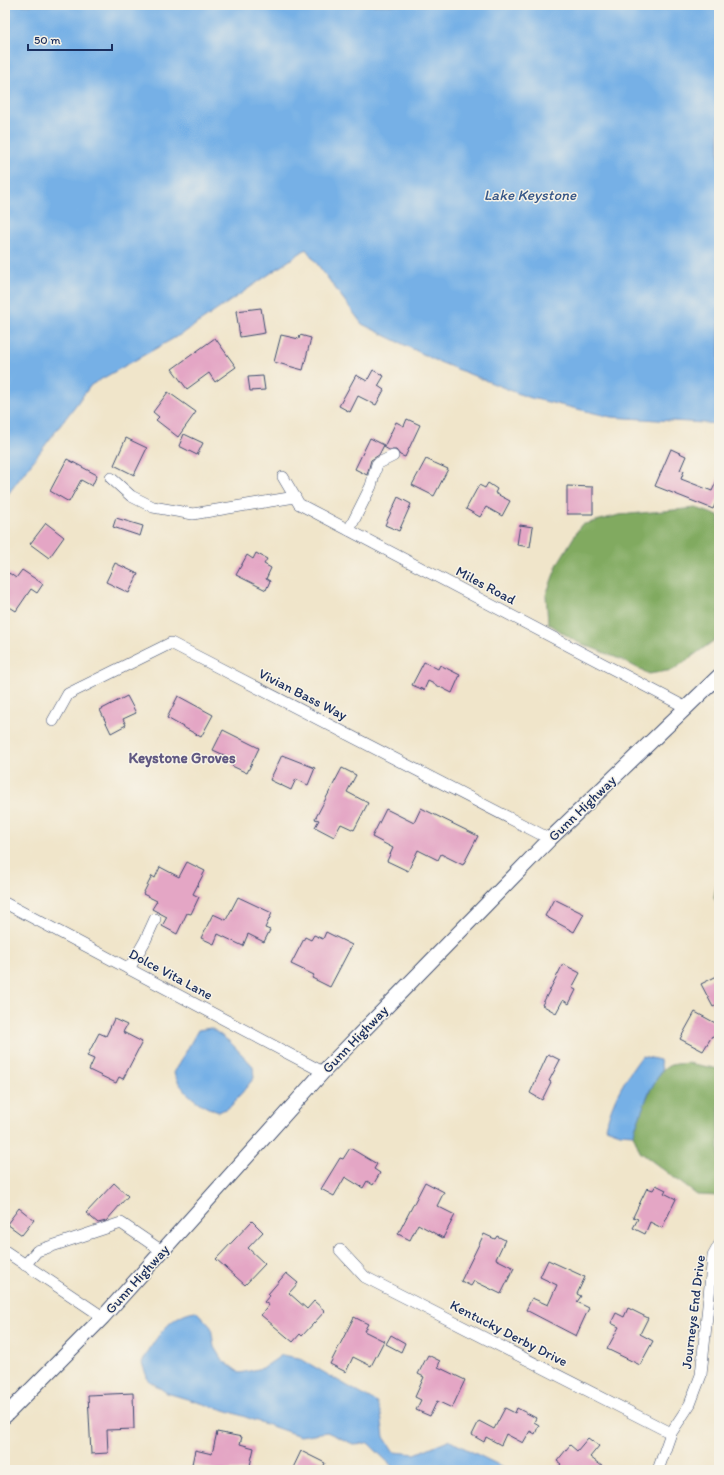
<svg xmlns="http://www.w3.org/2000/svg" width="724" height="1475" font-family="Itim,sans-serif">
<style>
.forest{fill:#81aa60;stroke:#4e6c5f}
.water{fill:#76b0e6;stroke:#4870a2}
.building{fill:#e4a6c5}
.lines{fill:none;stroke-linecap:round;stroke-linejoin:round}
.minor-casing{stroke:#3b4a6e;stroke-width:12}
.major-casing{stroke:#3b4a6e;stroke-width:16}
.minor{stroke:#fff;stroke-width:11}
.major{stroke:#fff;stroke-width:14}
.labels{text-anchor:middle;stroke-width:3;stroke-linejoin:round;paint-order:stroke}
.street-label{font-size:14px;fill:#1b2f5e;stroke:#f7f3e8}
.water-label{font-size:15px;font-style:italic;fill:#365687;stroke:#f7f3e8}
.neighbourhood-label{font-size:15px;font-weight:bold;fill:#615982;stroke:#f7f3e8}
</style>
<rect width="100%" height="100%" fill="#f7f3e8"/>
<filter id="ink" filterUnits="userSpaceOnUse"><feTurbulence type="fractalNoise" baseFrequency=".025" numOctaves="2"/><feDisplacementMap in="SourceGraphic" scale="8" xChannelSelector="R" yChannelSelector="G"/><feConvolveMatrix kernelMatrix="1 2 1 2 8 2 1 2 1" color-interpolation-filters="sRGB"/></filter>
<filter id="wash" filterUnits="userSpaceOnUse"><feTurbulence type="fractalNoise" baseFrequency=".012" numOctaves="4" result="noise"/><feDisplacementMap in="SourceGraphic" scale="16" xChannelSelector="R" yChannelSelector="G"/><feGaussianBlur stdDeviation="0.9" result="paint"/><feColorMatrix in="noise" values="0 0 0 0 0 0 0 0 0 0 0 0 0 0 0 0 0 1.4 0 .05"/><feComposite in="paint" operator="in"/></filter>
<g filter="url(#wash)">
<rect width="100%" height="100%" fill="#f0e5ca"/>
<g class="forest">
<polygon points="696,508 719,516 719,637 673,670 649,674 622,660 575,641 548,623 546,595 558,563 581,525 619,515"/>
<polygon points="719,872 719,908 714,897"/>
<path d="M688 1063 719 1069V1196L697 1195 640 1152 633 1134C640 1117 652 1076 667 1067 672 1063 682 1064 688 1063Z"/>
</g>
<g class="water">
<polygon points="5,5 719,5 719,424 611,417 527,397 437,361 362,324 306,249 185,332 91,385 5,498"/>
<path d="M211 1028 230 1042 253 1066 254 1078 231 1106 219 1112C201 1107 181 1092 174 1073L198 1030Z"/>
<path d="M642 1056 660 1060 662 1070 649 1092 633 1134 620 1133 606 1128C611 1101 626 1077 642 1056Z"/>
<path d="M196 1311 211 1327 214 1347 222 1360 240 1373 263 1368 282 1355 299 1358 377 1403 381 1415 384 1437 394 1452 415 1454 448 1440 509 1470H396L368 1443 353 1444 327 1432 300 1436 231 1412 167 1393 148 1380 142 1363C153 1341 171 1313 196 1311Z"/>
</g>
<g id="blocks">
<g class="building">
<polygon points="261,308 265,333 240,337 236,311"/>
<polygon points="281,335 299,339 300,335 311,338 303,370 274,362"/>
<polygon points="215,338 236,367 215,382 209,373 187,389 172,369"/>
<polygon points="373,370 384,376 378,386 384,390 376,405 358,396 350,412 339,406 356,375 367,381"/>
<polygon points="263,376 265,390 250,391 248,377"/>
<polygon points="168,392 196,412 178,437 156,420 159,417 153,412"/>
<polygon points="407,419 420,425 405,457 400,455 396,450 389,450 384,447 396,422 404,426"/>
<polygon points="184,434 203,443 197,455 179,446"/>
<polygon points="126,438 147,448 134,475 114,465"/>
<polygon points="370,438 384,445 379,455 371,460 367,475 355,469"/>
<polygon points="671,449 686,456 680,470 684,471 681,479 712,491 719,476 719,496 713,509 655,486"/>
<polygon points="67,459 97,475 92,486 81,480 69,502 50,491"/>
<polygon points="426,459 448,469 434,496 412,485"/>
<polygon points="488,483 497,489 495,493 510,501 502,516 486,507 480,517 466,509 479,485 485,488"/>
<polygon points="567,486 593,487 593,514 567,514"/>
<polygon points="398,497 411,504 399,531 385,525"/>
<polygon points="116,518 143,526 140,536 113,527"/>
<polygon points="46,523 64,537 49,558 30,544"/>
<polygon points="520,525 533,527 530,547 517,545"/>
<polygon points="256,553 267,559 264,564 271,568 266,579 270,581 266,590 236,575 247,555 253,559"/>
<polygon points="115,563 138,574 129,593 106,582"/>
<polygon points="22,570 43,584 37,593 31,589 16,611 5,604 5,579 9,573 16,578"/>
<polygon points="424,662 438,669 440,665 460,675 452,693 428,681 424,690 412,685"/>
<polygon points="127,696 136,713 123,719 126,725 111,733 100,710"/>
<polygon points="178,696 213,715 201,737 167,718"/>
<polygon points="223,730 259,748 247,773 232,766 235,760 213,750"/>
<polygon points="282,755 315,768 308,785 296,779 291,790 270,780"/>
<polygon points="342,768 356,775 347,792 368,803 354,830 341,824 334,837 315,827 319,820 315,819"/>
<polygon points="421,808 478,836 463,865 441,854 438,860 418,850 408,871 387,861 393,848 372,837 386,809 414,823"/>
<polygon points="187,862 205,871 193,894 199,897 191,914 187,913 177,934 162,926 167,917 152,909 157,901 143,894 152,876 155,878 160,867 179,877"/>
<polygon points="238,897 272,913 265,928 270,930 264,942 248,934 243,946 218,934 214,944 201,938 213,914 226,920"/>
<polygon points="554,899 584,914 574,932 545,916"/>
<polygon points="326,932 352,945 330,987 312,978 314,975 291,964 305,937 311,940 314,935 323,939"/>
<polygon points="563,964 580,973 572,988 576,990 569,1004 563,1000 556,1013 542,1005"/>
<polygon points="719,975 719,1004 713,1007 701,984"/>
<polygon points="695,1012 719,1025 719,1040 712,1036 703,1051 680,1039"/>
<polygon points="114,1019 127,1025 123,1032 142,1042 123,1079 119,1077 116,1083 89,1070 94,1059 87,1056 99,1033 106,1036"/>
<polygon points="548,1054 560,1060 549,1081 551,1082 542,1100 530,1093"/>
<polygon points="350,1148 377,1164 374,1169 380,1173 373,1185 367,1181 363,1188 345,1177 334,1196 321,1189 340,1158 343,1159"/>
<polygon points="425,1182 444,1192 437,1206 455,1215 443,1238 418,1224 410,1240 398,1234"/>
<polygon points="114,1183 128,1196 106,1221 98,1223 86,1213"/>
<polygon points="656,1185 666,1190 664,1193 676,1199 662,1228 650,1222 645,1234 633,1228 638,1219 633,1217 647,1188 653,1190"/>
<polygon points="19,1208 34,1220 22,1235 7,1224"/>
<polygon points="252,1221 263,1232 248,1248 265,1264 245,1285 216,1259"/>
<polygon points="484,1234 495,1239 497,1236 505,1240 496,1259 514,1268 501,1294 474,1281 471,1286 461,1281"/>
<polygon points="548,1260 585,1277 577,1294 581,1296 577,1302 589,1308 576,1336 526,1310 532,1298 548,1305 557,1285 540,1277"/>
<polygon points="286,1273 298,1283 289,1293 307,1309 314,1301 325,1311 302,1336 300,1334 293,1342 261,1315 269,1305 264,1302 270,1295 268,1294"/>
<polygon points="628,1308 648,1318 640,1334 653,1341 640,1365 607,1349 619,1327 611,1323 616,1313 624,1317"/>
<polygon points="354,1317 368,1324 364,1331 384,1341 371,1366 353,1357 346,1372 330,1364"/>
<polygon points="391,1335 405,1343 401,1352 386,1344"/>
<polygon points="428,1355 440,1361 438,1367 465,1380 452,1408 437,1401 430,1416 416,1410 421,1400 415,1397 424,1377 418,1374"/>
<polygon points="133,1393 134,1429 107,1430 108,1453 91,1454 88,1395"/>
<polygon points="505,1408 515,1413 517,1408 536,1418 534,1422 539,1425 535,1434 530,1431 523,1443 506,1434 501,1445 486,1437 484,1442 472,1435 479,1421 494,1429"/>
<polygon points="217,1432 242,1437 240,1444 254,1448 249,1470 217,1470 192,1464 195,1450 212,1454"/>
<polygon points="588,1438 599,1446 590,1457 607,1470 556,1470 561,1464 557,1461 570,1445 577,1451"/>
<polygon points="301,1451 325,1463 322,1470 292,1470"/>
</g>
</g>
</g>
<g filter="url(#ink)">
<use href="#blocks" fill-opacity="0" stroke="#3b4a6e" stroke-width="1"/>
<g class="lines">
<defs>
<g id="minor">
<polyline points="283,477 299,504 687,708"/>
<polyline points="111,478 131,496 153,507 193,514 295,497"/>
<polyline points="349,530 371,486 377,464 393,456"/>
<polyline points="53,721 68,694 171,643 550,839"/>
<polyline points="5,903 323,1072"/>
<polyline points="129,969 145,941 155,919"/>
<polyline points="340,1250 365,1277 671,1433"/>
<polyline points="5,1251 103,1317"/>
<polyline points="25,1265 37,1251 121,1223 162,1251"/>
<polyline points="658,1470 671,1433 690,1404 701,1375 713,1256 719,1245"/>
</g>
<polyline id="major" points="5,1416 103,1317 323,1072 550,839 719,676"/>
</defs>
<use href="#minor" class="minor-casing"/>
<use href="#major" class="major-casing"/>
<use href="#minor" class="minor"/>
<use href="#major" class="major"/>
</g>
</g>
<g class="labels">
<g class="street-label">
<text transform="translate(486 585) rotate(28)" y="5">Miles Road</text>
<text transform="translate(303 694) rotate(27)" y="5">Vivian Bass Way</text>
<text transform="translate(582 808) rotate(-44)" y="5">Gunn Highway</text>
<text transform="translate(171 974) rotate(28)" y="5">Dolce Vita Lane</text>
<text transform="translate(355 1039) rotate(-46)" y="5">Gunn Highway</text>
<text transform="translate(137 1279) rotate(-48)" y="5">Gunn Highway</text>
<text transform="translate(693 1312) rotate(-83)" y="5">Journeys End Drive</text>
<text transform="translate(509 1333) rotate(27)" y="5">Kentucky Derby Drive</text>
</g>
<g class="water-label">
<text x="530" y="200">Lake Keystone</text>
</g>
<g class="neighbourhood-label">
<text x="182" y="763">Keystone Groves</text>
</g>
</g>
<rect width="724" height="1475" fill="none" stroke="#f7f3e8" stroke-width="20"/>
<path d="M28 44v6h84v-6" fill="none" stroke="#1b2f5e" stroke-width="2"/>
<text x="34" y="44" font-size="12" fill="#1b2f5e" stroke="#f7f3e8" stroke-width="3" paint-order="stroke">50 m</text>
</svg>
